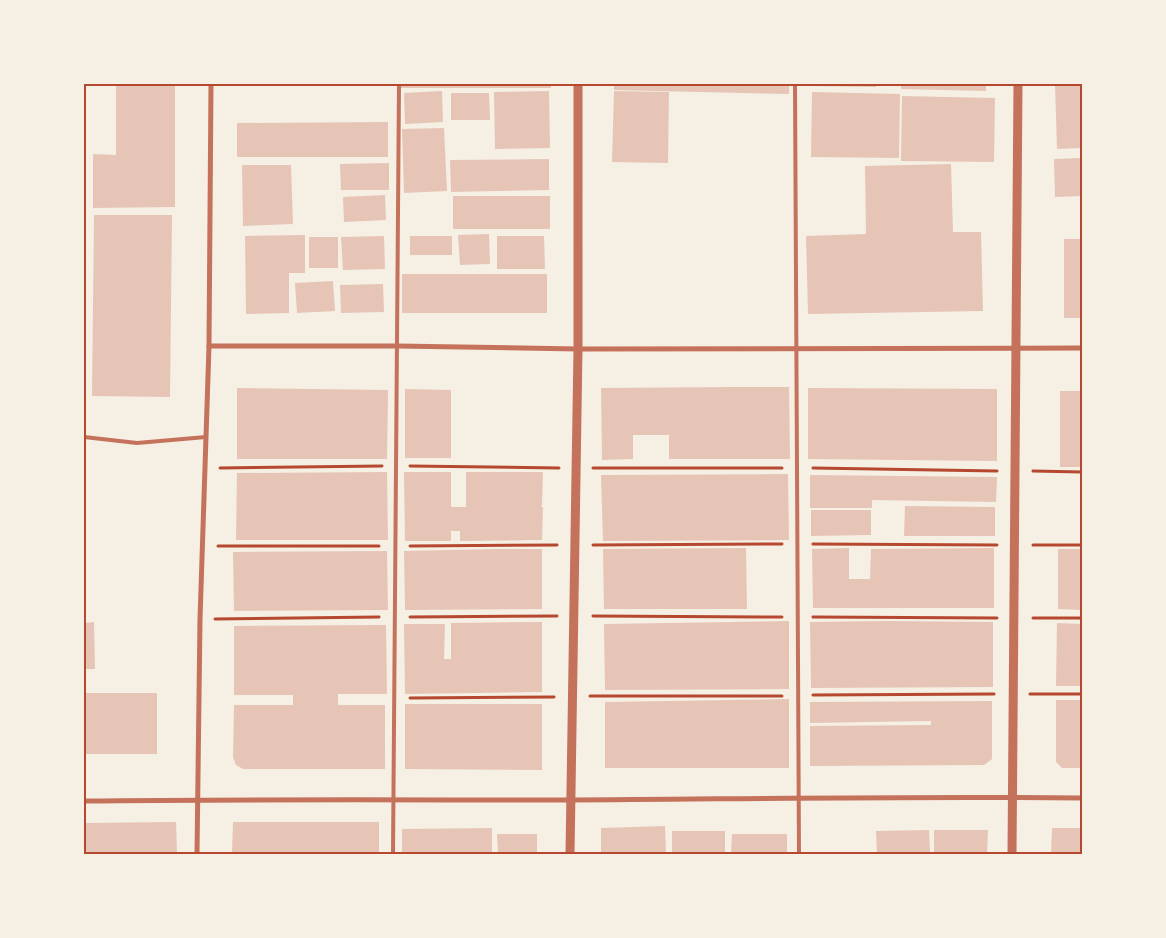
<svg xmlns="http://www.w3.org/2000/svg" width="1166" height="938" font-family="'Roboto Condensed',sans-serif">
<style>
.building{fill:#e6c5b7}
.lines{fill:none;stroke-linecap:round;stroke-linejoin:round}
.path{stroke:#b5482f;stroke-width:3}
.service{stroke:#c5725c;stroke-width:4}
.minor{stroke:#c5725c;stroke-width:5}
.tertiary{stroke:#c5725c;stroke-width:9}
.neatline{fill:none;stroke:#b5482f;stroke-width:2}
</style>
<rect width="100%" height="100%" fill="#f6efe4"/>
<g class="building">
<polygon points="116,84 175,84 175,207 93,208 93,154 116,155"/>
<rect x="400" y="84" width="151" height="4"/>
<polygon points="614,84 789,84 789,94 614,90"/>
<polygon points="810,84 876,84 876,87 810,86"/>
<polygon points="901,84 986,84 986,91 901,89"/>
<polygon points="1055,84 1082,84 1082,148 1057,149"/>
<polygon points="442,91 443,122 405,124 404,93"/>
<polygon points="549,91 550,148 495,149 494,92"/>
<polygon points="614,91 669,92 668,163 612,162"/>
<polygon points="812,92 900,94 899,158 811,157"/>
<polygon points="451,93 489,93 490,120 451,120"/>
<polygon points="902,96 995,98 994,162 901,161"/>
<polygon points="388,122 388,157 237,157 237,123"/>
<polygon points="444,128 447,191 404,193 402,129"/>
<polygon points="1082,158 1082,196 1055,197 1054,159"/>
<polygon points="549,159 549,190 451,192 450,160"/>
<polygon points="389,163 389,190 341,190 340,164"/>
<polygon points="951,164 953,232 981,232 983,311 808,314 806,236 866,234 865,166"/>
<polygon points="242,165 291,165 293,224 243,226"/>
<polygon points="385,195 386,220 344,222 343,197"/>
<rect x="453" y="196" width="97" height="33"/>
<polygon points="94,215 172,215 170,397 92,396"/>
<polygon points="489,234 490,264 460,265 458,235"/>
<polygon points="305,235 305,273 289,273 289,313 246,314 245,236"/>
<polygon points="384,236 385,269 343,270 341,237"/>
<rect x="410" y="236" width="42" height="19"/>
<polygon points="497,236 544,236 545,269 497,269"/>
<rect x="309" y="237" width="29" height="31"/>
<rect x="1064" y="239" width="18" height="79"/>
<rect x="402" y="274" width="145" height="39"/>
<polygon points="333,281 335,311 297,313 295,283"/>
<polygon points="383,284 384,312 341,313 340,285"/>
<polygon points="732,387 789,387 790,459 669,459 669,435 633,435 633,459 602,460 601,388"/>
<polygon points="237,388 388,390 387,459 237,459"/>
<polygon points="808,388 997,389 997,461 808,459"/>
<polygon points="405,389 451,390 451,458 405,458"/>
<rect x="1060" y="391" width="22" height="76"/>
<polygon points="387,472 388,540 236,540 237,473"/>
<polygon points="404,472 451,472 451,507 466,507 466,472 543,472 542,505 541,507 543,507 542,540 460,541 460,531 451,531 451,541 405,541"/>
<polygon points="788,474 789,540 603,541 601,475"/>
<polygon points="810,475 997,477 996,502 872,500 872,508 810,508"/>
<polygon points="905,506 995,507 995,536 904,536"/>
<polygon points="811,510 871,510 871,535 811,536"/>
<polygon points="746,548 747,609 604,609 603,549"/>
<polygon points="849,548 849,579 870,579 871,549 994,548 994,608 813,608 812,549"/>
<polygon points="496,549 542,549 542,609 405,610 404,551"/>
<polygon points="1058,549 1082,549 1082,610 1058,609"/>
<polygon points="387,551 388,610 234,611 233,552"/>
<polygon points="789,621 789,689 605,690 604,624"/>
<polygon points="888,621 993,622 993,687 811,688 810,622"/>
<polygon points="94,622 95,669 84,669 84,623"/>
<polygon points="542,622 542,692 405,694 404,624 445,624 444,659 451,659 451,623"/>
<polygon points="1057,623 1082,624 1082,686 1056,686"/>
<polygon points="386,625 387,694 338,694 338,705 385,705 385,769 243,769 236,765 233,757 234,705 293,705 293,695 234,695 234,626"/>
<rect x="84" y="693" width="73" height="61"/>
<polygon points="789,699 789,768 605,768 605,702"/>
<polygon points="1056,700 1082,700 1082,768 1062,768 1056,762"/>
<polygon points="992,701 992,759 984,765 810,766 810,726 931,725 931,721 810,723 810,702"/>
<polygon points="405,704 542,704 542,770 405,769"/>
<polygon points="176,822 177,854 84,854 84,823"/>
<polygon points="233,822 379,822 379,854 232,854"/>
<polygon points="665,826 666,854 601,854 601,828"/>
<polygon points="492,828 492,854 402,854 402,829"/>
<polygon points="1052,828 1082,828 1082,854 1051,854"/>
<polygon points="929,830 930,854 877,854 876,831"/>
<polygon points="934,830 988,830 987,854 934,854"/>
<rect x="672" y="831" width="53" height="23"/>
<polygon points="497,834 537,834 537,854 498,854"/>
<polygon points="732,834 787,834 787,854 731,854"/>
</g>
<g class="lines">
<g class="path">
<polyline points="410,466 559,468"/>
<polyline points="220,468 382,466"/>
<polyline points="593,468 782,468"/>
<polyline points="813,468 997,471"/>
<polyline points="1033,471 1082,472"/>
<polyline points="813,544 997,545"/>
<polyline points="593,545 782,544"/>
<polyline points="1033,545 1082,545"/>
<polyline points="218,546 379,546"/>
<polyline points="410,546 557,545"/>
<polyline points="593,616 782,617"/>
<polyline points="410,617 557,616"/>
<polyline points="813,617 997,618"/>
<polyline points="1033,618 1082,618"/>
<polyline points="215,619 379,617"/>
<polyline points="1030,694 1082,694"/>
<polyline points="813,695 994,694"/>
<polyline points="590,696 782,696"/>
<polyline points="410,698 554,697"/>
</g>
<g class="service">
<polyline points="795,84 799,854"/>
<polyline points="84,437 137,443 206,437"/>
<polyline points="393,854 399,84"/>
</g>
<g class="minor">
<polyline points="209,346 397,346 578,349 1082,348"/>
<path d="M84 801C246 799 408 800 570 800 741 799 912 796 1082 798"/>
<polyline points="197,854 200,619 209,346 211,84"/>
</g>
<g class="tertiary">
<polyline points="570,854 578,349 578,84"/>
<polyline points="1012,854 1018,84"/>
</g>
</g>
<rect width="1166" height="938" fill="none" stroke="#f6efe4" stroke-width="170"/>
<rect x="85" y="85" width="996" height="768" class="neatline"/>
</svg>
